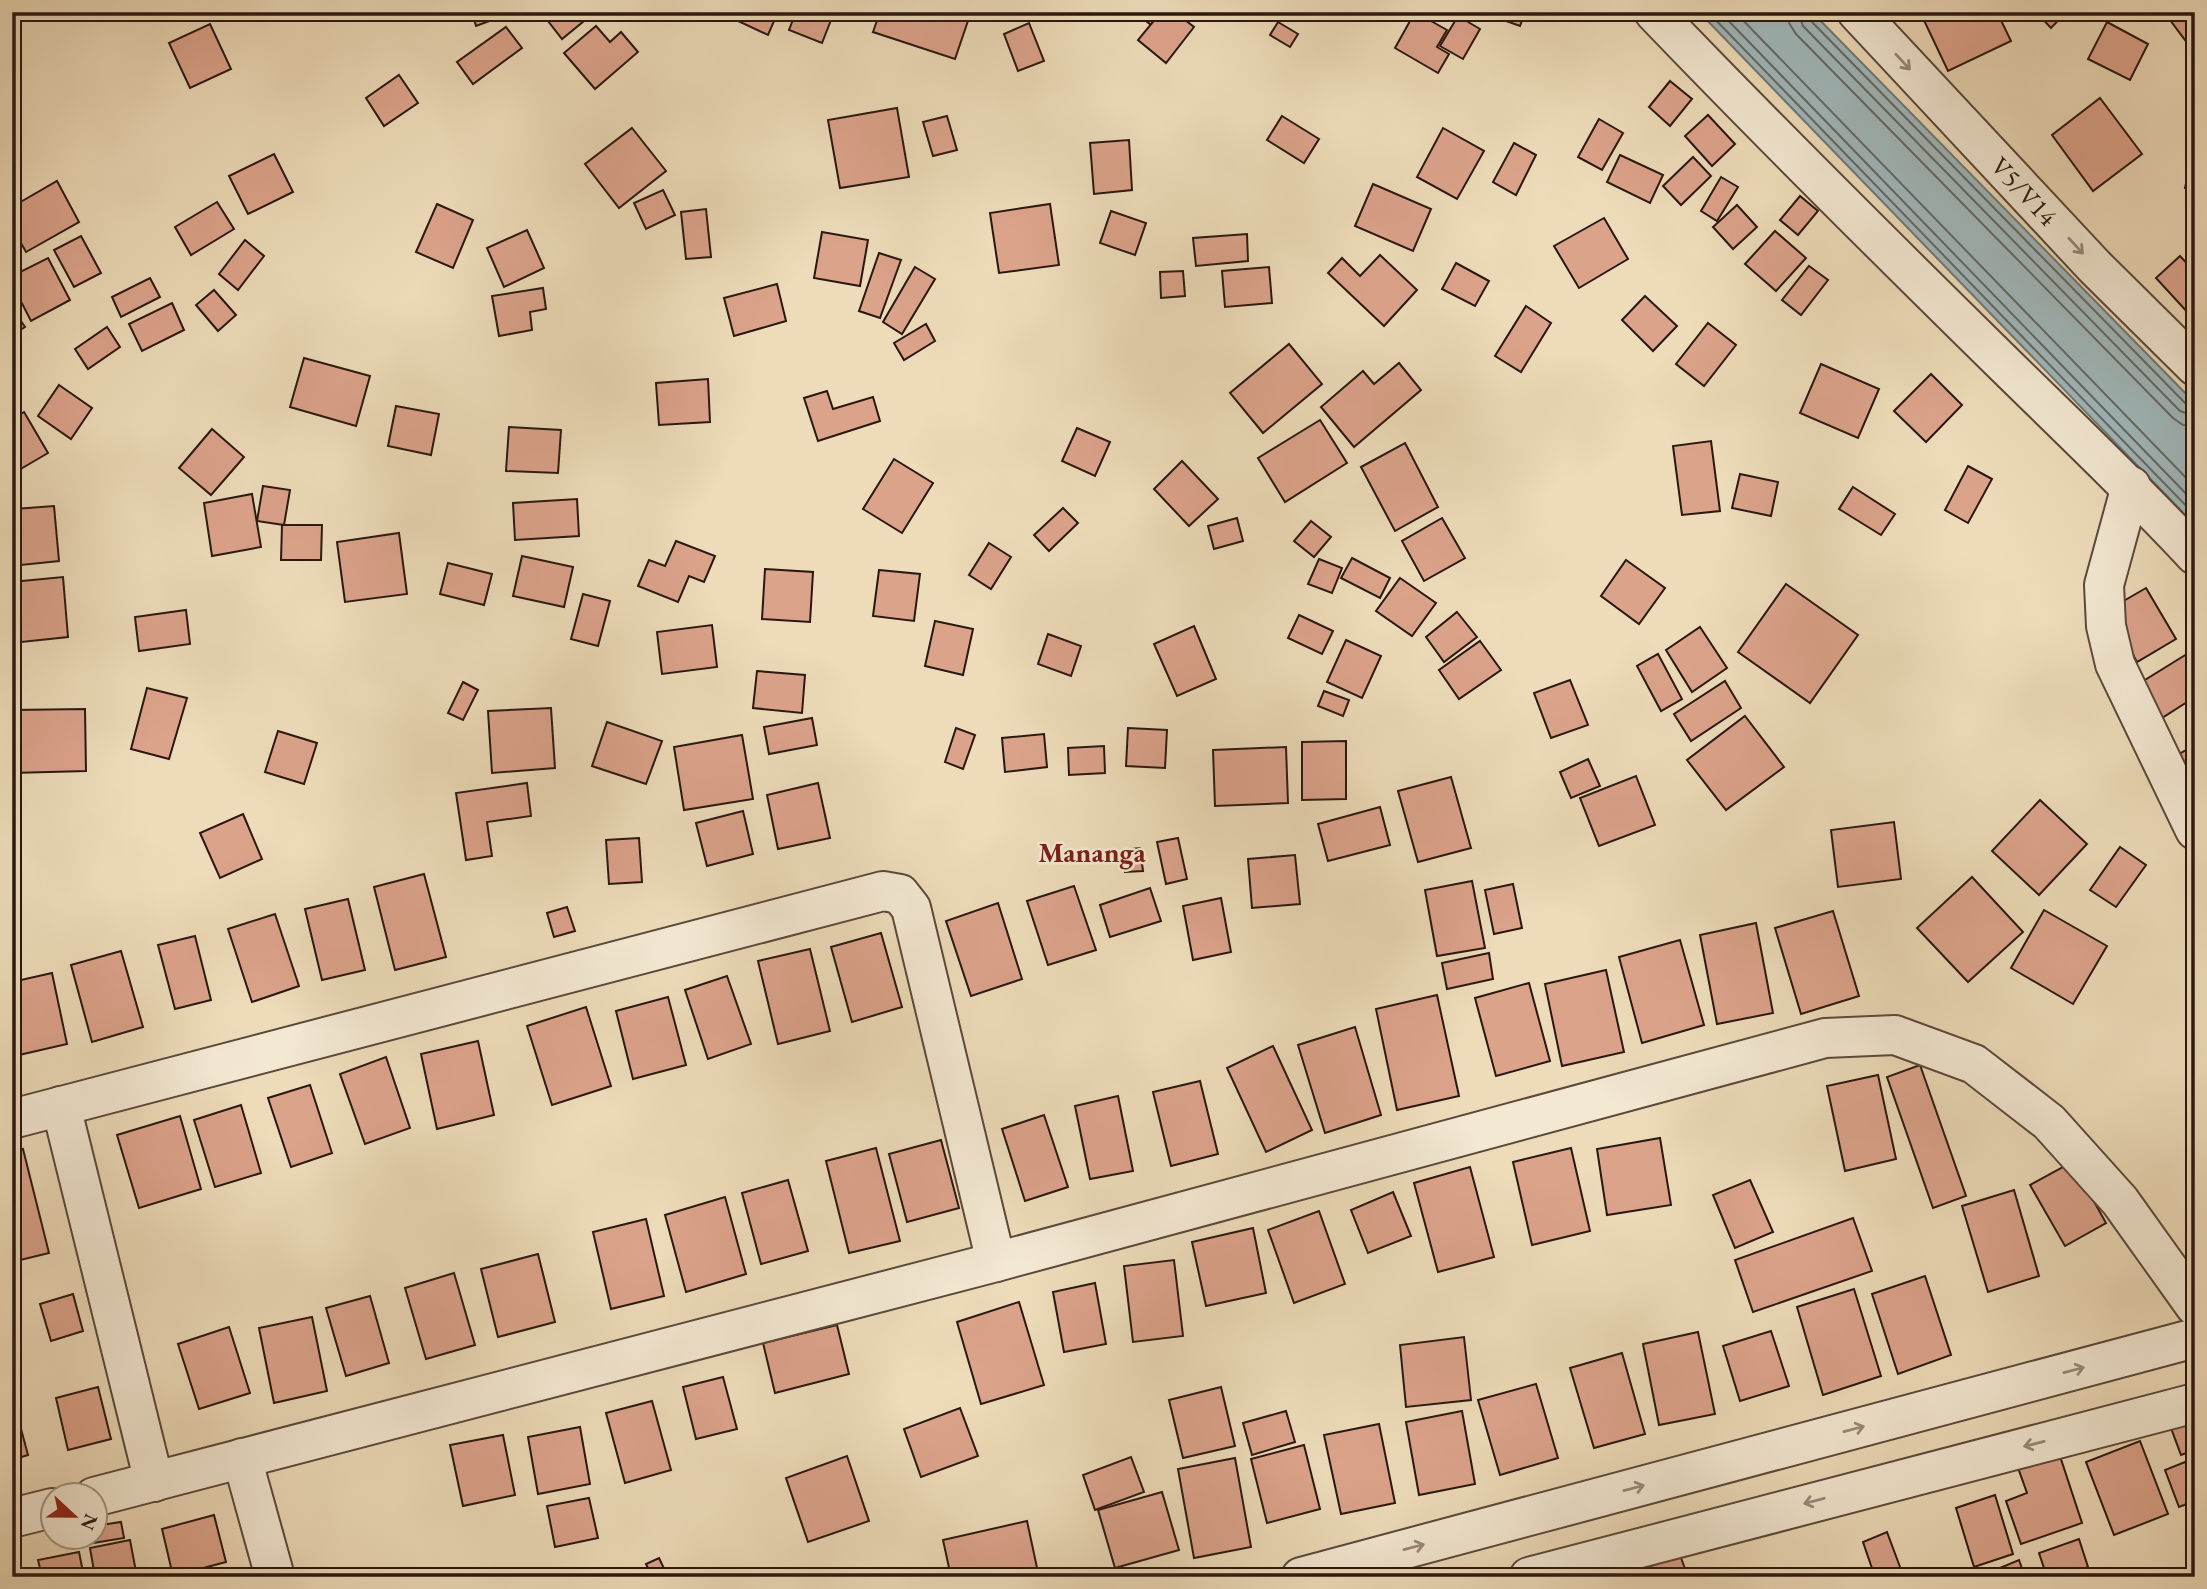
<svg xmlns="http://www.w3.org/2000/svg" width="2207" height="1589" font-family="'EB Garamond',serif">
<style>
.water{fill:#a0b8bb;stroke:#717877;stroke-width:2}
.lines{fill:none;stroke-linecap:round;stroke-linejoin:round}
.shore{stroke:#656866;stroke-width:2}
.building{fill:#dca38b;stroke:#2a1711;stroke-width:2}
.minor-casing{stroke:#5b483b;stroke-width:42}
.tertiary-casing{stroke:#5b483b;stroke-width:42}
.minor{stroke:#f3e8d2;stroke-width:38}
.tertiary{stroke:#f3e8d2;stroke-width:38}
.oneway{stroke:#998a7b}
.labels{text-anchor:middle;stroke-width:5;stroke-linejoin:round;paint-order:stroke}
.street-label{font-size:26px;fill:#2a1711;stroke:#f3e8d2}
.neighbourhood-label{font-size:28px;font-weight:bold;fill:#7a1f14;stroke:#f3e8d2}
</style>
<rect width="100%" height="100%" fill="#eddbb9"/>
<filter id="stains"><feTurbulence type="fractalNoise" baseFrequency=".00286" numOctaves="4"/><feColorMatrix values="0 0 0 0 .2 0 0 0 0 .09 0 0 0 0 .02 0 0 0 .5 -.17"/></filter>
<radialGradient id="worn" r=".72"><stop offset=".6" stop-color="#630" stop-opacity="0"/><stop offset="1" stop-color="#630" stop-opacity=".3"/></radialGradient>
<polygon class="water" points="1699,12 1812,12 2195,403 2195,525"/>
<g class="lines">
<g class="shore">
<polyline points="1708,12 2195,515"/>
<polyline points="1720,12 2195,503"/>
<polyline points="1735,12 2195,487"/>
<polyline points="1788,12 1789,23 1796,34 2173,418 2183,425 2195,426"/>
<polyline points="1798,12 1803,26 2180,411 2195,416"/>
<polyline points="1807,12 1810,20 2187,405 2195,407"/>
</g>
</g>
<g class="building">
<polygon points="472,12 514,12 476,26"/>
<polygon points="541,12 595,12 562,39"/>
<polygon points="719,12 778,12 768,35"/>
<polygon points="796,12 812,12 831,20 822,43 789,30"/>
<polygon points="880,12 971,12 955,59 873,32"/>
<polygon points="1135,12 1157,12 1160,14 1151,25"/>
<polygon points="1161,12 1175,12 1194,27 1166,63 1138,40"/>
<polygon points="1415,12 1447,30 1437,47 1449,54 1438,73 1395,48"/>
<polygon points="1481,12 1525,12 1520,26"/>
<polygon points="1920,12 1997,12 2011,41 1948,71"/>
<polygon points="2036,12 2066,12 2051,28"/>
<polygon points="2164,12 2195,12 2195,45 2191,48"/>
<polygon points="1458,16 1480,29 1463,59 1440,46"/>
<polygon points="1278,22 1298,34 1290,47 1270,35"/>
<polygon points="2107,22 2148,44 2130,80 2088,59"/>
<polygon points="1029,23 1044,61 1018,71 1004,34"/>
<polygon points="210,24 231,69 190,88 169,43"/>
<polygon points="596,26 610,42 621,32 638,52 595,89 564,53"/>
<polygon points="506,27 522,48 473,84 457,62"/>
<polygon points="399,75 418,103 384,126 366,98"/>
<polygon points="1670,81 1692,99 1670,126 1649,107"/>
<polygon points="2100,98 2142,154 2093,191 2052,135"/>
<polygon points="897,108 909,177 840,188 828,120"/>
<polygon points="1708,115 1735,144 1712,166 1685,136"/>
<polygon points="947,116 957,150 933,156 923,122"/>
<polygon points="1282,116 1319,139 1304,163 1267,140"/>
<polygon points="1599,119 1623,133 1602,170 1578,157"/>
<polygon points="632,128 666,171 619,208 585,164"/>
<polygon points="1443,128 1484,151 1457,199 1417,177"/>
<polygon points="1129,140 1132,190 1094,194 1090,143"/>
<polygon points="1514,143 1536,155 1516,195 1493,182"/>
<polygon points="2194,147 2195,148 2195,190 2185,188"/>
<polygon points="274,154 293,192 248,214 229,176"/>
<polygon points="1620,155 1663,175 1650,203 1607,182"/>
<polygon points="1693,157 1711,176 1681,205 1663,186"/>
<polygon points="1721,177 1738,187 1717,221 1701,211"/>
<polygon points="57,181 79,222 26,252 12,227 12,207"/>
<polygon points="1373,184 1431,209 1413,251 1355,226"/>
<polygon points="663,190 675,215 646,229 634,203"/>
<polygon points="1800,196 1818,211 1798,235 1780,220"/>
<polygon points="217,202 234,229 191,255 175,227"/>
<polygon points="437,204 473,220 453,268 416,252"/>
<polygon points="1050,204 1059,265 999,273 990,213"/>
<polygon points="1737,205 1757,227 1733,249 1713,227"/>
<polygon points="706,209 711,257 686,259 681,212"/>
<polygon points="1111,211 1146,223 1135,255 1100,243"/>
<polygon points="1604,218 1628,259 1579,288 1554,246"/>
<polygon points="527,230 544,268 504,287 487,248"/>
<polygon points="1775,231 1806,258 1776,291 1745,264"/>
<polygon points="822,232 868,240 860,286 814,278"/>
<polygon points="1247,234 1248,261 1196,266 1193,238"/>
<polygon points="81,236 101,273 74,287 54,250"/>
<polygon points="245,240 264,256 238,290 219,274"/>
<polygon points="879,253 901,260 880,318 859,311"/>
<polygon points="1380,255 1417,290 1384,326 1328,273 1342,258 1360,276"/>
<polygon points="2180,256 2195,272 2195,310 2190,315 2156,278"/>
<polygon points="48,258 70,300 31,321 12,284 12,276"/>
<polygon points="1456,263 1489,281 1475,306 1442,289"/>
<polygon points="1809,266 1828,280 1801,315 1782,300"/>
<polygon points="915,267 935,279 902,334 883,322"/>
<polygon points="1269,267 1272,303 1225,307 1222,271"/>
<polygon points="1183,271 1185,296 1161,298 1160,272"/>
<polygon points="150,278 160,297 121,317 112,297"/>
<polygon points="777,284 786,321 734,336 724,298"/>
<polygon points="543,288 546,309 530,312 532,330 499,336 492,296"/>
<polygon points="214,290 236,315 218,331 196,305"/>
<polygon points="1645,296 1677,326 1653,351 1622,320"/>
<polygon points="172,303 184,330 142,351 129,324"/>
<polygon points="1526,306 1551,323 1521,372 1495,356"/>
<polygon points="12,308 25,327 12,335"/>
<polygon points="1708,323 1736,345 1704,386 1676,364"/>
<polygon points="926,324 935,341 904,360 894,343"/>
<polygon points="107,327 120,347 88,369 75,349"/>
<polygon points="1289,344 1322,384 1263,433 1230,393"/>
<polygon points="304,358 370,376 356,426 290,407"/>
<polygon points="1399,363 1421,390 1354,447 1321,407 1363,371 1374,384"/>
<polygon points="1821,364 1879,389 1858,438 1800,413"/>
<polygon points="1931,374 1962,405 1926,442 1894,411"/>
<polygon points="708,379 710,422 659,425 656,383"/>
<polygon points="59,385 92,408 71,439 38,416"/>
<polygon points="827,391 833,409 873,397 880,421 818,441 804,398"/>
<polygon points="396,406 439,414 431,455 388,446"/>
<polygon points="24,412 48,453 12,474 12,419"/>
<polygon points="1320,420 1347,463 1285,502 1258,458"/>
<polygon points="509,427 561,430 558,473 506,471"/>
<polygon points="1077,428 1110,442 1095,476 1062,461"/>
<polygon points="212,429 244,457 211,495 179,468"/>
<polygon points="1711,441 1720,511 1682,515 1673,446"/>
<polygon points="1405,443 1438,507 1395,531 1361,467"/>
<polygon points="894,459 933,483 902,533 863,509"/>
<polygon points="1182,461 1218,499 1189,526 1154,489"/>
<polygon points="1968,466 1992,479 1968,523 1945,510"/>
<polygon points="1740,474 1778,482 1771,516 1732,508"/>
<polygon points="263,486 290,490 284,525 257,521"/>
<polygon points="1853,487 1895,514 1881,535 1839,509"/>
<polygon points="252,494 261,547 212,556 204,503"/>
<polygon points="577,499 579,536 515,540 513,503"/>
<polygon points="54,506 59,561 21,565 15,509"/>
<polygon points="1063,508 1078,523 1049,551 1034,535"/>
<polygon points="1237,518 1243,541 1214,549 1208,526"/>
<polygon points="1442,518 1465,558 1424,581 1402,541"/>
<polygon points="1311,521 1331,537 1314,557 1294,541"/>
<polygon points="282,525 322,525 321,560 281,560"/>
<polygon points="399,533 407,594 345,602 337,542"/>
<polygon points="676,541 715,556 704,582 689,576 678,602 638,586 649,560 665,566"/>
<polygon points="989,543 1011,557 991,589 969,575"/>
<polygon points="522,556 573,567 564,607 513,596"/>
<polygon points="1352,558 1390,578 1380,598 1341,578"/>
<polygon points="1319,559 1342,568 1332,593 1308,584"/>
<polygon points="1626,560 1665,588 1639,624 1601,596"/>
<polygon points="448,563 492,574 484,605 440,594"/>
<polygon points="765,569 813,572 810,622 762,619"/>
<polygon points="879,570 920,574 914,621 873,616"/>
<polygon points="63,577 68,637 12,643 12,582"/>
<polygon points="1400,578 1436,603 1412,636 1376,611"/>
<polygon points="1786,584 1858,635 1810,703 1738,652"/>
<polygon points="2146,588 2176,639 2137,662 2108,610"/>
<polygon points="583,594 610,601 598,646 571,639"/>
<polygon points="186,610 190,644 139,651 135,617"/>
<polygon points="1457,612 1477,637 1444,662 1426,637"/>
<polygon points="1299,615 1333,631 1322,654 1288,638"/>
<polygon points="935,621 973,629 963,675 925,666"/>
<polygon points="712,625 717,667 662,674 657,632"/>
<polygon points="1194,626 1216,679 1177,696 1154,644"/>
<polygon points="1700,627 1727,668 1692,692 1666,650"/>
<polygon points="1048,634 1081,646 1071,676 1038,664"/>
<polygon points="1346,640 1381,656 1362,698 1327,682"/>
<polygon points="1480,641 1501,670 1459,699 1439,670"/>
<polygon points="2195,649 2195,697 2154,723 2132,688"/>
<polygon points="1658,654 1682,699 1661,711 1637,666"/>
<polygon points="757,671 805,675 802,713 753,708"/>
<polygon points="1570,680 1588,725 1551,738 1534,693"/>
<polygon points="1725,681 1741,708 1691,741 1674,714"/>
<polygon points="463,682 478,690 463,720 448,713"/>
<polygon points="147,688 187,698 169,759 131,749"/>
<polygon points="1324,691 1349,700 1343,716 1318,706"/>
<polygon points="551,708 555,768 492,773 488,711"/>
<polygon points="85,709 86,771 12,773 12,710"/>
<polygon points="1745,716 1784,767 1726,810 1687,760"/>
<polygon points="812,718 817,745 769,754 764,727"/>
<polygon points="607,722 662,741 646,784 592,766"/>
<polygon points="956,728 975,735 963,769 945,762"/>
<polygon points="1128,728 1167,730 1165,768 1126,766"/>
<polygon points="278,731 317,743 304,784 265,772"/>
<polygon points="1044,734 1047,767 1005,772 1002,738"/>
<polygon points="742,735 753,799 684,810 674,747"/>
<polygon points="1346,741 1346,799 1302,800 1302,742"/>
<polygon points="2195,745 2195,795 2174,757"/>
<polygon points="1104,746 1105,773 1069,775 1068,748"/>
<polygon points="1286,747 1288,803 1215,806 1213,750"/>
<polygon points="1588,759 1600,786 1571,798 1560,772"/>
<polygon points="1636,776 1655,825 1599,846 1580,798"/>
<polygon points="1451,777 1471,848 1418,862 1398,791"/>
<polygon points="527,783 531,816 487,822 492,856 466,860 456,793"/>
<polygon points="818,783 830,838 778,849 767,795"/>
<polygon points="2040,800 2087,844 2039,895 1992,851"/>
<polygon points="1380,807 1390,845 1328,861 1318,824"/>
<polygon points="743,811 753,854 707,866 696,823"/>
<polygon points="243,814 262,859 220,878 200,833"/>
<polygon points="1894,822 1901,879 1838,887 1831,830"/>
<polygon points="639,838 642,882 609,884 606,840"/>
<polygon points="1178,838 1187,879 1166,884 1157,842"/>
<polygon points="2120,847 2146,865 2116,907 2090,890"/>
<polygon points="1140,848 1143,871 1125,872 1123,850"/>
<polygon points="1295,855 1300,904 1252,908 1248,859"/>
<polygon points="424,874 446,957 395,970 374,887"/>
<polygon points="1972,877 2023,932 1968,982 1917,928"/>
<polygon points="1472,881 1485,948 1437,956 1425,890"/>
<polygon points="1513,884 1522,928 1494,934 1485,890"/>
<polygon points="1074,886 1096,950 1048,965 1027,901"/>
<polygon points="1150,888 1161,921 1110,937 1100,905"/>
<polygon points="1221,898 1231,952 1193,960 1183,906"/>
<polygon points="348,899 365,970 322,980 305,909"/>
<polygon points="998,903 1022,979 971,996 946,921"/>
<polygon points="567,907 575,931 554,937 547,913"/>
<polygon points="2044,910 2107,946 2073,1004 2011,968"/>
<polygon points="1833,911 1859,996 1801,1014 1775,928"/>
<polygon points="275,914 299,986 252,1002 228,929"/>
<polygon points="1756,923 1773,1013 1717,1024 1700,935"/>
<polygon points="881,933 902,1007 852,1022 831,947"/>
<polygon points="195,936 211,1000 175,1009 158,945"/>
<polygon points="1680,940 1704,1025 1642,1043 1619,957"/>
<polygon points="810,949 830,1031 778,1044 758,961"/>
<polygon points="121,951 143,1027 92,1042 71,965"/>
<polygon points="1489,953 1493,979 1447,989 1442,963"/>
<polygon points="1606,970 1624,1052 1562,1066 1545,984"/>
<polygon points="52,973 67,1044 19,1055 12,1023 12,982"/>
<polygon points="727,976 751,1044 708,1059 685,990"/>
<polygon points="1529,983 1550,1061 1496,1076 1475,998"/>
<polygon points="1437,995 1459,1096 1397,1110 1376,1009"/>
<polygon points="668,997 686,1065 633,1079 616,1011"/>
<polygon points="586,1007 611,1086 552,1105 527,1026"/>
<polygon points="1355,1027 1381,1115 1325,1133 1298,1045"/>
<polygon points="478,1041 494,1115 437,1129 421,1054"/>
<polygon points="1273,1046 1312,1130 1266,1152 1227,1068"/>
<polygon points="386,1057 410,1128 365,1144 340,1074"/>
<polygon points="1920,1065 1966,1196 1933,1208 1887,1077"/>
<polygon points="1878,1075 1896,1159 1845,1171 1827,1086"/>
<polygon points="1200,1081 1218,1154 1171,1166 1153,1092"/>
<polygon points="310,1085 332,1153 291,1167 268,1098"/>
<polygon points="1118,1096 1133,1171 1090,1179 1075,1106"/>
<polygon points="241,1105 261,1173 215,1187 194,1120"/>
<polygon points="1044,1115 1068,1187 1025,1201 1002,1129"/>
<polygon points="180,1116 201,1189 139,1208 117,1135"/>
<polygon points="1660,1138 1671,1205 1607,1215 1597,1149"/>
<polygon points="941,1140 959,1208 907,1222 889,1154"/>
<polygon points="876,1148 900,1241 849,1253 826,1161"/>
<polygon points="1571,1148 1590,1231 1532,1245 1513,1162"/>
<polygon points="23,1149 49,1253 12,1262 12,1152"/>
<polygon points="2072,1162 2106,1223 2065,1246 2030,1185"/>
<polygon points="1470,1167 1494,1257 1438,1272 1414,1183"/>
<polygon points="788,1180 808,1251 761,1264 742,1193"/>
<polygon points="1750,1180 1773,1232 1735,1248 1713,1195"/>
<polygon points="2014,1190 2039,1276 1988,1292 1962,1206"/>
<polygon points="1393,1192 1411,1236 1368,1253 1351,1210"/>
<polygon points="725,1197 746,1274 686,1292 665,1215"/>
<polygon points="1319,1211 1345,1284 1294,1303 1268,1230"/>
<polygon points="1853,1218 1872,1271 1753,1312 1735,1260"/>
<polygon points="646,1219 664,1296 611,1309 593,1232"/>
<polygon points="1253,1228 1266,1293 1206,1306 1192,1242"/>
<polygon points="538,1254 555,1322 498,1337 481,1269"/>
<polygon points="1174,1260 1183,1336 1133,1342 1124,1266"/>
<polygon points="454,1273 475,1345 426,1359 405,1288"/>
<polygon points="1925,1276 1951,1355 1898,1374 1872,1294"/>
<polygon points="1095,1283 1106,1344 1064,1352 1053,1292"/>
<polygon points="1854,1289 1881,1376 1823,1395 1797,1307"/>
<polygon points="73,1294 83,1331 51,1341 40,1304"/>
<polygon points="370,1296 389,1363 346,1376 326,1308"/>
<polygon points="1019,1302 1044,1385 981,1404 957,1322"/>
<polygon points="312,1317 327,1391 274,1403 259,1328"/>
<polygon points="837,1325 849,1374 775,1393 763,1343"/>
<polygon points="229,1327 250,1393 199,1409 178,1344"/>
<polygon points="1771,1331 1789,1386 1740,1401 1723,1346"/>
<polygon points="1698,1332 1715,1414 1659,1425 1643,1344"/>
<polygon points="1464,1337 1471,1400 1406,1407 1400,1345"/>
<polygon points="1622,1353 1645,1434 1594,1448 1570,1368"/>
<polygon points="723,1377 737,1429 696,1439 683,1387"/>
<polygon points="1536,1384 1558,1458 1500,1475 1478,1400"/>
<polygon points="98,1387 111,1439 68,1450 56,1398"/>
<polygon points="1221,1387 1235,1446 1183,1458 1169,1400"/>
<polygon points="12,1395 28,1455 12,1460"/>
<polygon points="652,1401 671,1470 625,1483 606,1413"/>
<polygon points="960,1408 978,1456 921,1477 904,1429"/>
<polygon points="1286,1411 1295,1442 1252,1455 1243,1423"/>
<polygon points="1462,1411 1475,1484 1419,1495 1406,1422"/>
<polygon points="2195,1419 2195,1450 2181,1455 2171,1428"/>
<polygon points="1379,1424 1395,1503 1341,1514 1324,1435"/>
<polygon points="580,1427 590,1484 538,1494 528,1437"/>
<polygon points="503,1435 515,1495 463,1506 450,1445"/>
<polygon points="2140,1441 2168,1514 2114,1535 2086,1462"/>
<polygon points="1304,1445 1320,1509 1267,1523 1251,1459"/>
<polygon points="2057,1447 2082,1523 2021,1544 2006,1501 2027,1493 2016,1462"/>
<polygon points="847,1456 869,1521 808,1542 786,1478"/>
<polygon points="1131,1457 1144,1492 1095,1510 1083,1475"/>
<polygon points="1235,1458 1251,1547 1194,1558 1178,1469"/>
<polygon points="2195,1458 2195,1501 2179,1507 2165,1470"/>
<polygon points="1162,1492 1179,1550 1115,1568 1098,1510"/>
<polygon points="1995,1495 2013,1554 1974,1567 1956,1508"/>
<polygon points="589,1498 598,1538 555,1547 547,1506"/>
<polygon points="214,1515 226,1562 173,1576 162,1529"/>
<polygon points="1027,1521 1039,1577 951,1577 943,1540"/>
<polygon points="121,1522 124,1538 93,1543 92,1536 94,1536 94,1526"/>
<polygon points="1887,1532 1903,1575 1875,1577 1863,1542"/>
<polygon points="2079,1539 2088,1567 2061,1577 2047,1577 2039,1553"/>
<polygon points="130,1540 137,1577 95,1577 90,1548"/>
<polygon points="79,1552 84,1577 42,1577 38,1560"/>
<polygon points="1680,1555 1688,1577 1652,1577 1648,1567"/>
<polygon points="659,1558 668,1577 652,1577 646,1564"/>
<polygon points="2019,1560 2025,1577 1983,1577 1983,1575"/>
</g>
<g class="lines">
<defs>
<g id="minor">
<path id="s1" d="M1857 12 2095 267 2195 366"/>
<polyline points="2131,486 2104,585 2106,626 2115,664 2195,830"/>
<polyline points="61,1106 154,1482"/>
<polyline points="12,1119 883,891 900,894 911,908 996,1262"/>
<polyline points="242,1458 275,1577"/>
<polyline points="94,1497 996,1262 1825,1038 1895,1035 1974,1064 2049,1122 2120,1201 2195,1306"/>
<polyline points="12,1518 52,1508"/>
<polyline points="1301,1577 2195,1338"/>
<polyline points="1529,1577 2195,1403"/>
</g>
<path id="tertiary" d="M1654 12C1767 130 1883 245 1999 359 2065 424 2132 487 2195 555"/>
</defs>
<use href="#minor" class="minor-casing"/>
<use href="#tertiary" class="tertiary-casing"/>
<use href="#minor" class="minor"/>
<use href="#tertiary" class="tertiary"/>
</g>
<defs><path id="oneway-shaft" d="M-6 0H5M1.5-3L5.5 0L1.5 3" fill="none" stroke-width="1.6" stroke-linecap="round" stroke-linejoin="round" transform="scale(1.75)"/></defs>
<g class="oneway">
<use href="#oneway-shaft" transform="translate(1903 62) rotate(47)"/>
<use href="#oneway-shaft" transform="translate(2076 246) rotate(47)"/>
<use href="#oneway-shaft" transform="translate(2074 1370) rotate(-15)"/>
<use href="#oneway-shaft" transform="translate(1854 1429) rotate(-15)"/>
<use href="#oneway-shaft" transform="translate(2034 1444) rotate(166)"/>
<use href="#oneway-shaft" transform="translate(1634 1488) rotate(-15)"/>
<use href="#oneway-shaft" transform="translate(1814 1501) rotate(165)"/>
<use href="#oneway-shaft" transform="translate(1414 1547) rotate(-15)"/>
</g>
<g class="labels">
<g class="street-label">
<text dy="9" stroke="none"><textPath href="#s1" startOffset="245">V5/V14</textPath></text>
</g>
<g class="neighbourhood-label">
<text x="1092" y="862">Mananga</text>
</g>
</g>
<rect width="2207" height="1589" fill="none" stroke="#eddbb9" stroke-width="42"/>
<rect x="14" y="14" width="2179" height="1561" fill="none" stroke="#2a1711" stroke-width="3.5"/>
<rect x="21" y="21" width="2165" height="1547" fill="none" stroke="#2a1711" stroke-width="2"/>
<g transform="translate(74 1516) rotate(112)"><circle r="33" fill="#f3e8d2" stroke="#a39485" stroke-width="2"/>
<path d="M0-5L12 26L0 18L-12 26Z" fill="#8f2418"/>
<text y="-10" font-size="19" font-weight="bold" text-anchor="middle" fill="#2a1711">N</text>
</g>
<rect width="100%" height="100%" filter="url(#stains)"/>
<rect width="100%" height="100%" fill="url(#worn)"/>
</svg>
